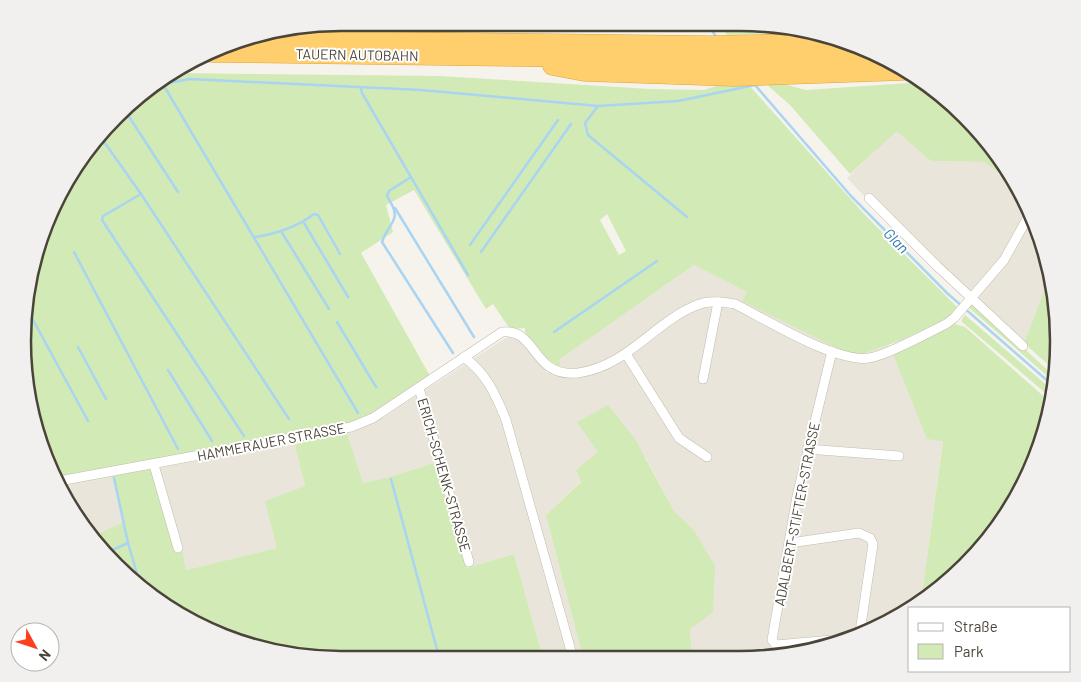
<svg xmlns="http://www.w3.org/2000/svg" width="1081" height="682" font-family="Barlow,sans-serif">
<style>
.residential{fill:#eae5da}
.green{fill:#d2eab5;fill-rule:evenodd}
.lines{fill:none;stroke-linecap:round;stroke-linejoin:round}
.stream{stroke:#a9d4f2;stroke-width:2.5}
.minor-casing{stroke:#c2bbae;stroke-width:10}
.motorway-casing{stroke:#e0a43c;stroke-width:19}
.minor{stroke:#fff;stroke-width:9}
.motorway{stroke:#ffcf6e;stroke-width:18}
.labels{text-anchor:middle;stroke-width:4;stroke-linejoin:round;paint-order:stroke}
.street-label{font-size:14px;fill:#4b4439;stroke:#fff}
.water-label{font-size:15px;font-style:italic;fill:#2e7ab2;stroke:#fff}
.rim{fill:none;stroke:#4b4439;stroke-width:2.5}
</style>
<rect width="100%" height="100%" fill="#f6f3ec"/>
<g class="residential">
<polygon points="897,130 928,159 933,161 984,162 1018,187 1049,278 1024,343 919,253 847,178"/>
<polygon points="694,265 747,292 743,301 863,354 888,345 943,440 921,602 881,627 761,659 692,658 690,629 693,529 674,511 646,458 599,452 576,470 581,481 546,515 583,658 543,658 514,554 467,568 437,462 390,477 363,483 347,433 384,417 507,337 517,337 523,342 547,373 560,368 559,360"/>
<polygon points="299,443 295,446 305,486 277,548 186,570 183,552 178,553 151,469"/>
<polygon points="112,476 124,522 93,536 76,518 61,485"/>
</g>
<g class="green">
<polygon points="588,24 704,25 707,29 590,29"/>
<polygon points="720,25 781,25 806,32 727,35"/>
<path d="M171 73 439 76 650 89 704 90 722 84H748L865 215 958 308 954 315 902 340 863 354 847 353 742 301 747 292 694 265 559 360 561 368 545 358 525 332V328L510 329 493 304 486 309 414 190 386 205 393 232 361 253 430 376 366 418 349 423 58 478 33 424 23 320 39 238 88 147 164 76ZM607 214 626 251 619 255 600 220Z"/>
<polygon points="924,82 934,89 1016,182 1018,187 984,162 933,161 928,159 897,131 850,174 790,105 765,83 784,84 806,90"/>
<polygon points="1049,278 1056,300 1051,367 1024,343"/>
<polygon points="973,302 1051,373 1051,379 968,307"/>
<polygon points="965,315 1050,388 1049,396 961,321"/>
<polygon points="955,324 965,327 1049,401 1048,424 993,535 934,593 921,602 943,441 927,439 893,354"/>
<polygon points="608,405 635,439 674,511 693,529 715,566 713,612 690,629 692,658 583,658 546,515 581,482 576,470 598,452 577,422"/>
<polygon points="347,433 363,483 390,477 437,462 467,568 514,554 543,658 300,657 219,635 147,594 93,536 124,522 112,476 151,469 178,553 183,552 186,570 277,548 265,501 305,486 295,446 299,443"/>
</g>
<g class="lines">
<g class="stream">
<polyline points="708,25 715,35"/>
<polyline points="154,86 189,79 421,90 598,106 678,101 755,85 851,196 947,293 1050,383"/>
<polyline points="164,86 358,413"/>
<polyline points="361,89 362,93 468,275"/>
<polyline points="598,106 585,123 588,135 687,217"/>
<polyline points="126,112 178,192"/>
<polyline points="100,136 141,194 289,419"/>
<path d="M411 177 389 191 387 196C404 222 389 220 382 242L453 353"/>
<polyline points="141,194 103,216 102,220 244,436"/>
<polyline points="395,208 474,337"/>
<polyline points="304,223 348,297"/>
<polyline points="281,231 329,309"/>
<path d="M255 237C275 234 297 227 314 214L318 215 340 254"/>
<polyline points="470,245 558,120"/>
<polyline points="74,252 178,449"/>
<polyline points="481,252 571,124"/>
<polyline points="26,307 88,421"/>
<polyline points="337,322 376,387"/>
<polyline points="554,332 657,261"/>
<polyline points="78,347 106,399"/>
<polyline points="168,370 212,441"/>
<polyline points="114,478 128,543 141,587"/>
<polyline points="391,479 439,657"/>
<polyline points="108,552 128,543"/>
</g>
<defs>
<g id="minor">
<polyline points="869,198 937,266 1023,346"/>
<polyline points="626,354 679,438 707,457"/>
<path d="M464 357C486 373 496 395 506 420L573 658"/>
<polyline points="703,379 718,302"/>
<polyline points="419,388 469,562"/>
<polyline points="807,449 899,456"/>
<polyline points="154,465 178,548"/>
<path d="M59 481 351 427 373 418 502 332C538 328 531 378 578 373 628 366 654 322 697 305 710 300 722 302 735 304 767 320 836 363 869 358 886 356 929 332 946 324L954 318 1004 260 1028 217"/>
<polyline points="790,543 859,533 870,538 873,544 860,632"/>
<polyline points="832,640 776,645 772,640 797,496 832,351"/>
</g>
<g id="motorway">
<polyline points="239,39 709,45 845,42"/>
<polyline points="211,53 721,60 876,55"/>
<polyline points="552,66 584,72 734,77 904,71"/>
</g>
</defs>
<use href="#minor" class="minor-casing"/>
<use href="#motorway" class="motorway-casing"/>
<use href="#minor" class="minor"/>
<use href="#motorway" class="motorway"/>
</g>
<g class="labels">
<g class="street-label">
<text transform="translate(357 55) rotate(1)" y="5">TAUERN AUTOBAHN</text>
<text transform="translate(271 442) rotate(-11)" y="5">HAMMERAUER STRASSE</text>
<text transform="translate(444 475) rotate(74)" y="5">ERICH-SCHENK-STRASSE</text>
<text transform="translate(797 514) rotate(-79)" y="5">ADALBERT-STIFTER-STRASSE</text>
</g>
<g class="water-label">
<text transform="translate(896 241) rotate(45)" y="5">Glan</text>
</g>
</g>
<path d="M0 0H1081V682H0ZM341 31H740A310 310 0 0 1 1050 341V341A310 310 0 0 1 740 651H341A310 310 0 0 1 31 341V341A310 310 0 0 1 341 31Z" fill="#f1f0ef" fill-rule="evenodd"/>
<path class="rim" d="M341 31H740A310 310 0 0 1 1050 341V341A310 310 0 0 1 740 651H341A310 310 0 0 1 31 341V341A310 310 0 0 1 341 31Z"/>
<rect x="908" y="607" width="162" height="65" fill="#ffffff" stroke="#b7b4b0"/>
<rect x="918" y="623" width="25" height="8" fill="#ffffff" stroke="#b7b4b0"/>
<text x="954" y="632" font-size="15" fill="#4b4439">Straße</text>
<rect x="918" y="644" width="25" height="15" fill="#d2eab5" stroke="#b7b4b0"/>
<text x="954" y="657" font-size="15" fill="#4b4439">Park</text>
<g transform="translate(35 647) rotate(130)"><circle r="24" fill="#ffffff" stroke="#b7b4b0"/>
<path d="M0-4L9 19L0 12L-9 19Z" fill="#fc3f1d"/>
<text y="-8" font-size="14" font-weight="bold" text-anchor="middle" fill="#4b4439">N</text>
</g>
</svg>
